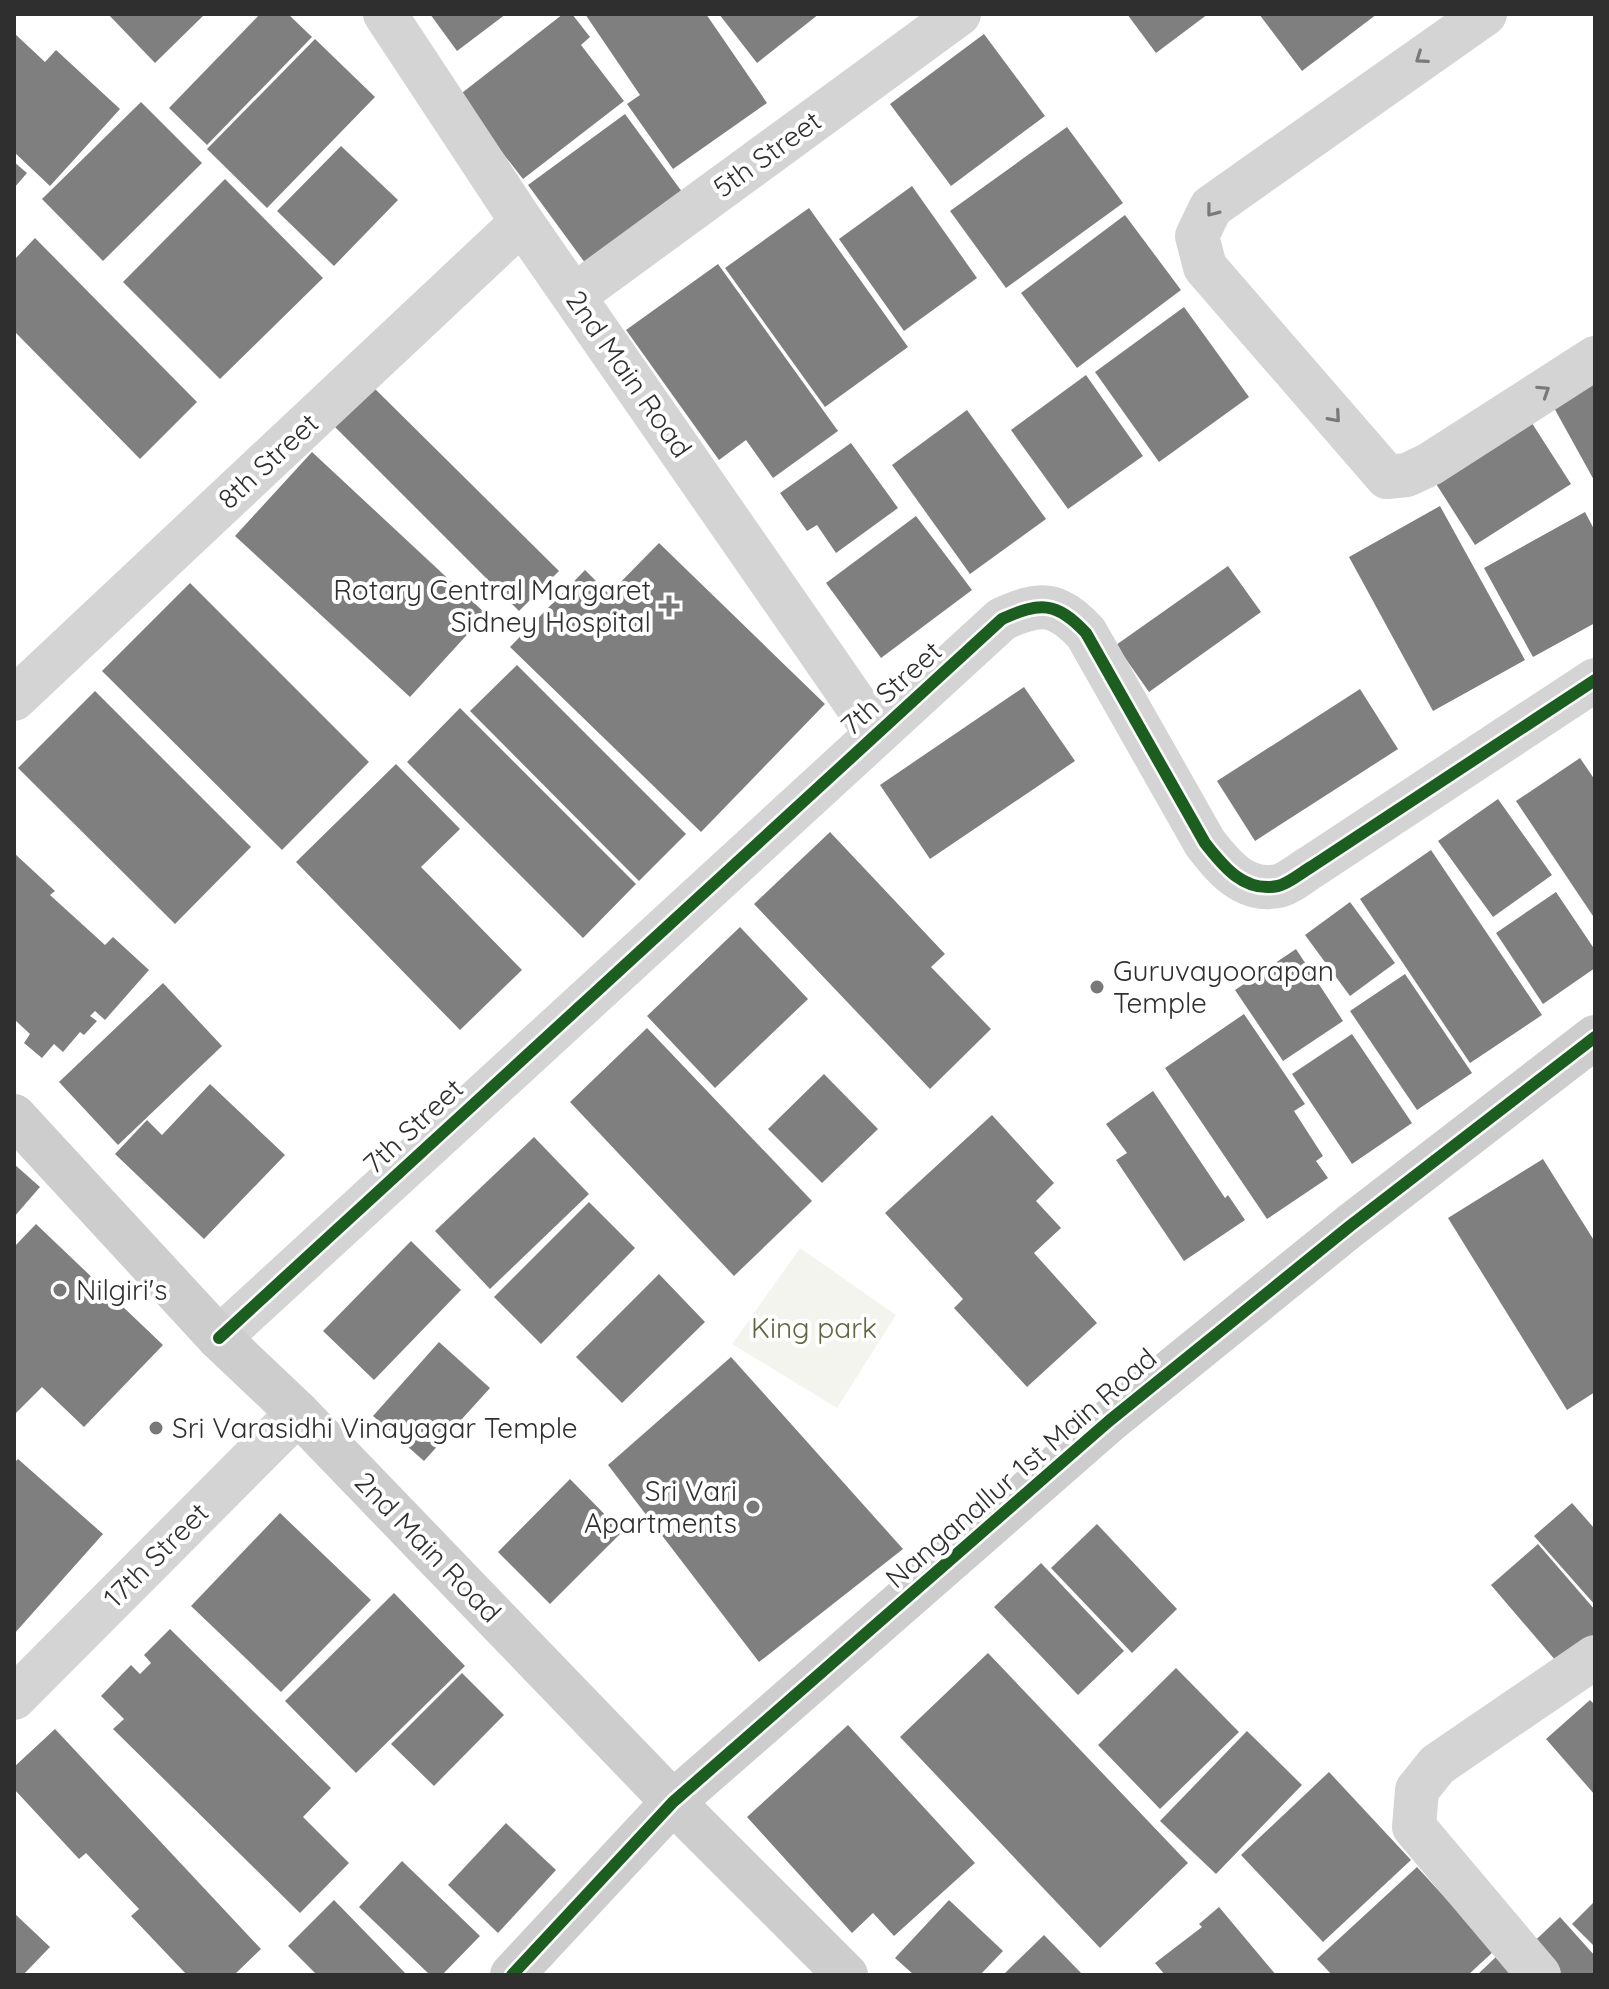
<svg xmlns="http://www.w3.org/2000/svg" width="1609" height="1989" font-family="Quicksand,sans-serif">
<style>
.green{fill:#f3f4ed}
.building{fill:#7f7f7f}
.lines{fill:none;stroke-linecap:round;stroke-linejoin:round}
.street{stroke:#d4d4d4;stroke-width:44}
.secondary{stroke:#cdcdcd;stroke-width:44}
.cycleway-casing{stroke:#fff;stroke-width:17}
.cycleway{stroke:#1b5e20;stroke-width:12}
.oneway{stroke:#797979}
.poi-dot{fill:#787878;stroke:#fff;stroke-width:3}
.labels{text-anchor:middle;stroke-width:8;stroke-linejoin:round;paint-order:stroke}
.street-label{font-size:28px;fill:#2f2f2f;stroke:#fff}
.poi-label{font-size:28px;fill:#2f2f2f;stroke:#fff;text-anchor:start}
.park-label{font-size:28px;fill:#5f6740;stroke:#fff}
</style>
<rect width="100%" height="100%" fill="#fff"/>
<polygon class="green" points="800,1248 896,1315 837,1408 732,1344"/>
<g class="building">
<polygon points="108,14 205,14 155,63"/>
<polygon points="260,14 288,14 312,37 207,145 169,108"/>
<polygon points="430,14 506,14 457,51"/>
<polygon points="563,14 572,14 590,37 581,45 624,101 523,179 458,96"/>
<polygon points="585,14 706,14 767,103 673,169 627,104 640,95"/>
<polygon points="719,14 819,14 757,63"/>
<polygon points="1127,14 1208,14 1156,53"/>
<polygon points="1259,14 1377,14 1302,71"/>
<polygon points="14,33 45,62 56,50 120,109 50,186 14,152"/>
<polygon points="984,34 1045,116 951,186 890,104"/>
<polygon points="315,39 375,97 267,208 207,149"/>
<polygon points="141,102 202,163 103,261 42,199"/>
<polygon points="625,114 688,200 591,271 528,185"/>
<polygon points="1067,127 1123,203 1006,288 950,211"/>
<polygon points="341,146 398,200 334,266 277,211"/>
<polygon points="14,162 27,173 14,188"/>
<polygon points="225,179 323,278 220,379 123,282"/>
<polygon points="912,186 977,278 904,331 839,239"/>
<polygon points="809,208 908,347 825,407 725,268"/>
<polygon points="1125,215 1181,290 1077,368 1021,293"/>
<polygon points="35,238 197,402 140,459 14,331 14,260"/>
<polygon points="718,264 838,431 773,478 746,440 719,460 626,330"/>
<polygon points="1184,307 1249,397 1159,462 1095,372"/>
<polygon points="1086,375 1143,456 1068,509 1011,430"/>
<polygon points="363,377 559,571 519,611 324,416"/>
<polygon points="1595,383 1595,482 1553,406"/>
<polygon points="967,410 1046,519 970,574 892,465"/>
<polygon points="1528,417 1571,484 1475,545 1433,479"/>
<polygon points="851,443 898,508 836,553 817,525 807,531 780,493"/>
<polygon points="312,452 486,614 410,697 235,536"/>
<polygon points="1440,506 1525,660 1433,711 1349,557"/>
<polygon points="1585,512 1595,531 1595,623 1533,657 1484,568"/>
<polygon points="916,516 972,590 881,658 826,583"/>
<polygon points="659,543 825,704 701,832 510,647 585,570 609,594"/>
<polygon points="1228,566 1261,612 1149,692 1116,645"/>
<polygon points="190,583 369,762 282,850 102,671"/>
<polygon points="517,665 686,834 639,881 470,711"/>
<polygon points="1024,687 1075,761 930,859 880,785"/>
<polygon points="1360,689 1398,749 1255,841 1217,781"/>
<polygon points="95,691 251,847 175,924 18,768"/>
<polygon points="460,708 636,884 583,938 407,762"/>
<polygon points="1580,758 1595,780 1595,919 1516,801"/>
<polygon points="396,764 460,829 421,867 522,970 460,1030 296,862"/>
<polygon points="1498,799 1552,875 1493,917 1438,841"/>
<polygon points="830,832 945,954 931,967 991,1029 930,1089 754,904"/>
<polygon points="1431,850 1542,1015 1470,1063 1360,899"/>
<polygon points="14,853 55,891 50,895 105,945 113,937 149,970 105,1020 95,1011 90,1016 97,1021 84,1035 80,1032 63,1052 54,1044 42,1058 24,1043 30,1034 16,1021 14,1024"/>
<polygon points="1556,892 1595,950 1595,968 1543,1004 1496,933"/>
<polygon points="1350,902 1395,963 1350,996 1305,935"/>
<polygon points="740,927 808,999 715,1088 647,1016"/>
<polygon points="1296,949 1343,1021 1283,1061 1235,990"/>
<polygon points="1405,974 1472,1073 1417,1110 1350,1011"/>
<polygon points="163,983 222,1046 118,1145 59,1082"/>
<polygon points="1244,1014 1305,1104 1294,1111 1323,1156 1316,1161 1328,1178 1267,1219 1165,1068"/>
<polygon points="647,1028 812,1201 734,1276 570,1102"/>
<polygon points="1352,1034 1412,1123 1352,1164 1292,1074"/>
<polygon points="824,1074 878,1129 822,1183 768,1129"/>
<polygon points="210,1084 285,1155 204,1239 115,1154 147,1120 162,1135"/>
<polygon points="1153,1091 1225,1198 1228,1195 1245,1220 1184,1261 1116,1160 1127,1153 1106,1124"/>
<polygon points="992,1115 1054,1183 1036,1201 1061,1228 1034,1253 1097,1323 1027,1387 954,1308 963,1299 885,1213"/>
<polygon points="534,1137 589,1194 490,1289 435,1231"/>
<polygon points="1543,1159 1595,1242 1595,1392 1567,1410 1448,1218"/>
<polygon points="14,1164 40,1187 14,1217"/>
<polygon points="589,1202 635,1248 541,1344 494,1297"/>
<polygon points="36,1224 163,1345 84,1427 42,1387 14,1415 14,1247"/>
<polygon points="411,1241 461,1290 374,1380 323,1331"/>
<polygon points="659,1274 705,1322 622,1403 576,1357"/>
<polygon points="439,1342 490,1388 424,1461 373,1416"/>
<polygon points="731,1357 903,1549 759,1662 608,1465"/>
<polygon points="18,1459 103,1534 14,1634 14,1463"/>
<polygon points="570,1479 622,1532 550,1604 498,1552"/>
<polygon points="1572,1503 1595,1529 1595,1605 1534,1536"/>
<polygon points="280,1513 371,1600 281,1692 191,1606"/>
<polygon points="1097,1524 1177,1609 1132,1653 1051,1568"/>
<polygon points="1538,1544 1595,1610 1595,1640 1562,1668 1491,1585"/>
<polygon points="1041,1563 1124,1651 1078,1695 994,1607"/>
<polygon points="394,1593 465,1666 356,1773 285,1701"/>
<polygon points="170,1629 331,1788 303,1817 349,1863 300,1913 113,1729 124,1719 101,1696 131,1665 140,1674 151,1663 144,1655"/>
<polygon points="988,1653 1188,1863 1100,1948 900,1737"/>
<polygon points="1176,1668 1239,1732 1160,1809 1098,1745"/>
<polygon points="462,1673 504,1715 434,1786 391,1744"/>
<polygon points="1590,1700 1595,1705 1595,1795 1546,1739"/>
<polygon points="848,1725 975,1863 894,1936 873,1913 852,1933 747,1817"/>
<polygon points="55,1729 261,1949 234,1975 187,1975 131,1916 139,1909 86,1853 79,1859 14,1789 14,1767"/>
<polygon points="1247,1731 1302,1785 1216,1874 1160,1821"/>
<polygon points="1329,1772 1411,1860 1323,1942 1241,1855"/>
<polygon points="506,1823 556,1870 498,1933 448,1885"/>
<polygon points="402,1861 480,1936 442,1975 430,1975 359,1907"/>
<polygon points="1417,1867 1494,1951 1468,1975 1332,1975 1317,1959"/>
<polygon points="334,1900 407,1975 317,1975 288,1946"/>
<polygon points="949,1900 1003,1951 980,1975 914,1975 895,1958"/>
<polygon points="1595,1901 1595,1947 1572,1924"/>
<polygon points="1219,1907 1276,1975 1165,1975 1155,1963 1202,1927 1199,1924"/>
<polygon points="14,1913 50,1947 23,1975 14,1975"/>
<polygon points="1560,1917 1595,1956 1595,1975 1542,1975 1522,1953"/>
<polygon points="1044,1935 1083,1975 1003,1975"/>
<polygon points="1498,1955 1517,1975 1477,1975"/>
</g>
<g class="lines">
<g class="street">
<polyline points="385,14 522,222 876,733"/>
<polyline points="1485,14 1211,207 1197,236 1205,267 1387,477 1407,475 1430,464 1595,358"/>
<polyline points="575,295 959,14"/>
<polyline points="14,699 522,222"/>
<path d="M219 1338 1002 619C1040 602 1056 601 1086 633L1205 843C1223 866 1244 893 1278 886 1288 884 1301 873 1311 867L1595 680"/>
<polyline points="14,1698 298,1413"/>
<polyline points="1539,1975 1414,1827 1417,1790 1437,1765 1595,1657"/>
</g>
<g class="secondary">
<polyline points="14,1116 219,1338 298,1413 673,1802 846,1975"/>
<polyline points="512,1975 673,1802 1109,1421 1350,1226 1595,1037"/>
</g>
<defs>
<g id="cycleway">
<path d="M219 1338 1002 619C1040 602 1056 601 1086 633L1205 843C1223 866 1244 893 1278 886 1288 884 1301 873 1311 867L1595 680"/>
<polyline points="512,1975 673,1802 1109,1421 1350,1226 1595,1037"/>
</g>
</defs>
<use href="#cycleway" class="cycleway-casing"/>
<use href="#cycleway" class="cycleway"/>
</g>
<defs><path id="oneway-chevron" d="M-2-3.5L2.5 0L-2 3.5" fill="none" stroke-width="1.6" stroke-linecap="round" stroke-linejoin="round" transform="scale(2)"/></defs>
<g class="oneway">
<use href="#oneway-chevron" transform="translate(1421 58) rotate(145)"/>
<use href="#oneway-chevron" transform="translate(1212 211) rotate(128)"/>
<use href="#oneway-chevron" transform="translate(1544 391) rotate(-33)"/>
<use href="#oneway-chevron" transform="translate(1335 417) rotate(49)"/>
</g>
<g class="poi-dot">
<path d="M665 594h8v8h8v8h-8v8h-8v-8h-8v-8h8z"/>
<circle cx="1097" cy="987" r="8"/>
<circle cx="60" cy="1290" r="8"/>
<circle cx="156" cy="1428" r="8"/>
<circle cx="753" cy="1507" r="8"/>
</g>
<g class="labels">
<g class="street-label">
<text transform="translate(767 154) rotate(-36)" y="10">5th Street</text>
<text transform="translate(629 374) rotate(55)" y="10">2nd Main Road</text>
<text transform="translate(268 461) rotate(-43)" y="10">8th Street</text>
<text transform="translate(891 688) rotate(-42)" y="10">7th Street</text>
<text transform="translate(413 1126) rotate(-43)" y="10">7th Street</text>
<text transform="translate(1021 1468) rotate(-41)" y="10">Nanganallur 1st Main Road</text>
<text transform="translate(428 1547) rotate(46)" y="10">2nd Main Road</text>
<text transform="translate(156 1555) rotate(-45)" y="10">17th Street</text>
</g>
<g class="poi-label">
<text x="651" y="600" text-anchor="end">Rotary Central Margaret<tspan x="651" dy="32">Sidney Hospital</tspan></text>
<text x="1113" y="981">Guruvayoorapan<tspan x="1113" dy="32">Temple</tspan></text>
<text x="76" y="1300">Nilgiri's</text>
<text x="172" y="1438">Sri Varasidhi Vinayagar Temple</text>
<text x="737" y="1501" text-anchor="end">Sri Vari<tspan x="737" dy="32">Apartments</tspan></text>
</g>
<g class="park-label">
<text x="814" y="1338">King park</text>
</g>
</g>
<rect width="1609" height="1989" fill="none" stroke="#2f2f2f" stroke-width="32"/>
</svg>
